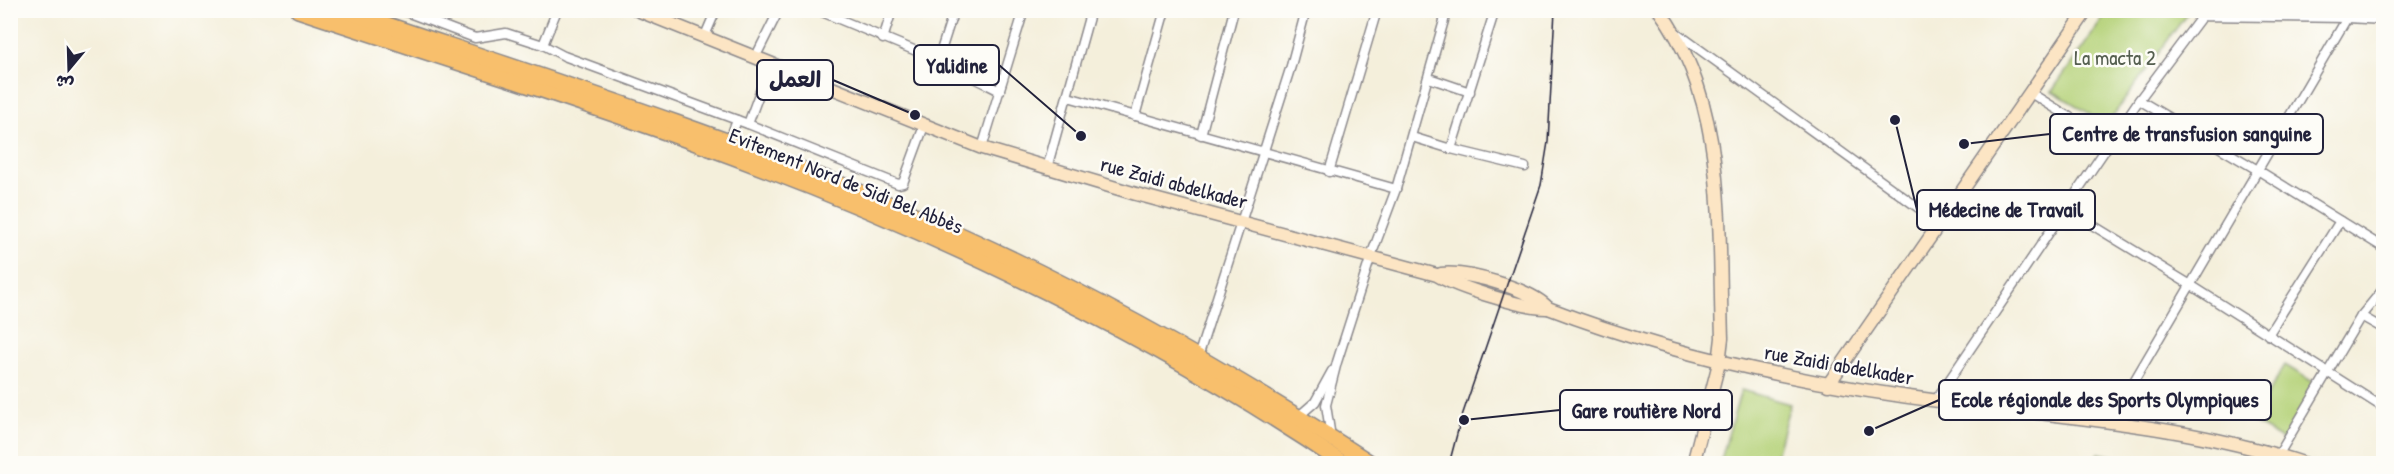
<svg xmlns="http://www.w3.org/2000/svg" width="2394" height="474" font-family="'Patrick Hand','Playpen Sans Arabic',sans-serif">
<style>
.green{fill:#b4d177;stroke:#6b7a59;stroke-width:1.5}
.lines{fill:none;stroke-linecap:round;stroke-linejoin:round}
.street-casing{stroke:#8b888b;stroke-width:11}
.secondary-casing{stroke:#8b888b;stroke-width:15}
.highway-casing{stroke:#8b888b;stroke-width:18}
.street{stroke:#fff;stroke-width:8}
.secondary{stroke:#fce5c4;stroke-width:12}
.highway{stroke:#f8bf6c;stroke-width:15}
.tram{stroke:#22223b;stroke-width:1.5}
.labels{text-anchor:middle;stroke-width:5;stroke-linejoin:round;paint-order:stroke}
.park-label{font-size:21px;fill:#555f50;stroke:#fdfcf7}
.street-label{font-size:21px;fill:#22223b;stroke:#fdfcf7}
.leader{fill:none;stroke:#22223b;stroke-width:2}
.callout-dot{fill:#22223b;stroke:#fdfcf7;stroke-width:2}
.callout{fill:#fdfcf7;stroke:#22223b;stroke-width:2}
.callout-label{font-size:22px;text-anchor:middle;font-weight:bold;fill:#22223b}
</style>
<rect width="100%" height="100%" fill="#fdfcf7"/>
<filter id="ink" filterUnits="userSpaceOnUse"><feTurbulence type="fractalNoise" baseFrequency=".0167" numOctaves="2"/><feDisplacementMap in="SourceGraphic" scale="12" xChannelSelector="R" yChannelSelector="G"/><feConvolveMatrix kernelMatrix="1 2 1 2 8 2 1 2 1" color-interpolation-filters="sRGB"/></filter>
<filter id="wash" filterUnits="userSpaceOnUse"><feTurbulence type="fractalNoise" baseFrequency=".008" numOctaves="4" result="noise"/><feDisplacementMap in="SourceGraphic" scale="24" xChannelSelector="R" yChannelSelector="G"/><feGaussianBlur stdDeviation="1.35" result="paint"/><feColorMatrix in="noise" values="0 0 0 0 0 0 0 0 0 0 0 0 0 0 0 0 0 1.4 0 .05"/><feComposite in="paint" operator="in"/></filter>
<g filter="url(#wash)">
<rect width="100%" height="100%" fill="#f4efdb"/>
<g class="green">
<polygon points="2109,10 2189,11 2107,124 2052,91"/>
<polygon points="2285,365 2318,385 2284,440 2251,421"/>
<polygon points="1741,390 1790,404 1774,463 1720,463"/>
<polygon points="2098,453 2143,463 2091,463"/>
</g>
</g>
<g filter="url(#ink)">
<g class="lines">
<defs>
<g id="street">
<polyline points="401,10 475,38 506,33 543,45"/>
<polyline points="557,10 543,45 564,56 748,124 898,184 903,183 924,126"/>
<polyline points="817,10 938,60 1000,91"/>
<polyline points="2350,10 2347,18 2384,20"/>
<polyline points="1674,31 1938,222"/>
<polyline points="704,38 716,10"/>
<polyline points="883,39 892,10"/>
<polyline points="755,58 779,10"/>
<polyline points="938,60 954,10"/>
<polyline points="1429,78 1470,92"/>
<polyline points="2029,92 2110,142"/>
<polyline points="1068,97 1396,189"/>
<polyline points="2139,100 2202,16 2347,18"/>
<polyline points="1135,116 1165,10"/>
<polyline points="748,124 770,64"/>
<polyline points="1201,135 1234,10"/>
<polyline points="1412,137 1451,149 1495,10"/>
<polyline points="729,142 737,120"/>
<polyline points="982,148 1024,10"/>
<polyline points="1451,149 1525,167"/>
<polyline points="1047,168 1091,10"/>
<polyline points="1329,172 1377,10"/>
<polyline points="2066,209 2189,284 2384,408"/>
<polyline points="2361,316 2384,329"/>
<polyline points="2268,335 2340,221"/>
<polyline points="1198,357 1291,66 1306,10"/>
<polyline points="1935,401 2139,100 2256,169 2384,248"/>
<polyline points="1299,416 1315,402 1332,371"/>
<polyline points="2110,422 2347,18"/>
<polyline points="1331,437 1326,405 1337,362 1371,256 1396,189 1447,10"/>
<polyline points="2279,454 2361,316 2384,288"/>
</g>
<g id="secondary">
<path d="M637 10 982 148 1136 194 1437 275C1457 287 1525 309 1548 308 1678 358 1816 386 1954 403 2071 418 2193 426 2306 464"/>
<path d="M1659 10C1728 103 1718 228 1722 338L1719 363 1693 464"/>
<path d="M1441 274C1467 271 1531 289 1548 308"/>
<polyline points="1828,385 2087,10"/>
</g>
<g id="highway">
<path d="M298 10C431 54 565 95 696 143 922 225 1145 329 1344 464"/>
<path d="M343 10C529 73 717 132 898 208 1064 277 1222 366 1372 464"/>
</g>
</defs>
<use href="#street" class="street-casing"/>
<use href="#secondary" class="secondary-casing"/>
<use href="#highway" class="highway-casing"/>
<use href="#street" class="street"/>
<use href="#secondary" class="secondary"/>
<use href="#highway" class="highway"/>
<polyline class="tram" points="1449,464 1461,419 1541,185 1548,142 1555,10"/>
</g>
</g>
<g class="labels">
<g class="park-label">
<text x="2115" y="65">La macta 2</text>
</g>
<g class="street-label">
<text transform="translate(846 181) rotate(22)" y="7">Evitement Nord de Sidi Bel Abbès</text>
<text transform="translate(1174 183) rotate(15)" y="7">rue Zaidi abdelkader</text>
<text transform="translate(1839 365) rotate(10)" y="7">rue Zaidi abdelkader</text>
</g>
</g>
<path class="leader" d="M1081 136L999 65M915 115L833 80M1964 144L2050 134M1895 120L1917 210M1869 431L1939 400M1464 420L1560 410"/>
<g class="callout-dot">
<circle cx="1081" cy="136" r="6"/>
<circle cx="915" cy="115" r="6"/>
<circle cx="1964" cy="144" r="6"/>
<circle cx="1895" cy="120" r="6"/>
<circle cx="1869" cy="431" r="6"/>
<circle cx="1464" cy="420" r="6"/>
</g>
<g class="callout">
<rect x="914" y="45" width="85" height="40" rx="6"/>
<rect x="757" y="60" width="76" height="40" rx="6"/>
<rect x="2050" y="114" width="273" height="40" rx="6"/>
<rect x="1917" y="190" width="178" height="40" rx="6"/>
<rect x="1939" y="380" width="332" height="40" rx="6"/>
<rect x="1560" y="390" width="172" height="40" rx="6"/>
</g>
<g class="callout-label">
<text x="957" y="73">Yalidine</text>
<text x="795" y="87">العمل</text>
<text x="2187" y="141">Centre de transfusion sanguine</text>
<text x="2006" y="217">Médecine de Travail</text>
<text x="2105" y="407">Ecole régionale des Sports Olympiques</text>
<text x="1646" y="418">Gare routière Nord</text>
</g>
<rect width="2394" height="474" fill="none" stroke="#fdfcf7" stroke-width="36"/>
<g transform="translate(69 69) rotate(199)" stroke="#fdfcf7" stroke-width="4.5" paint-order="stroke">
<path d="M0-4.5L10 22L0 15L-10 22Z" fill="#22223b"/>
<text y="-9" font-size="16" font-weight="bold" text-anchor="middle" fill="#22223b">ش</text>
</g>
</svg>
